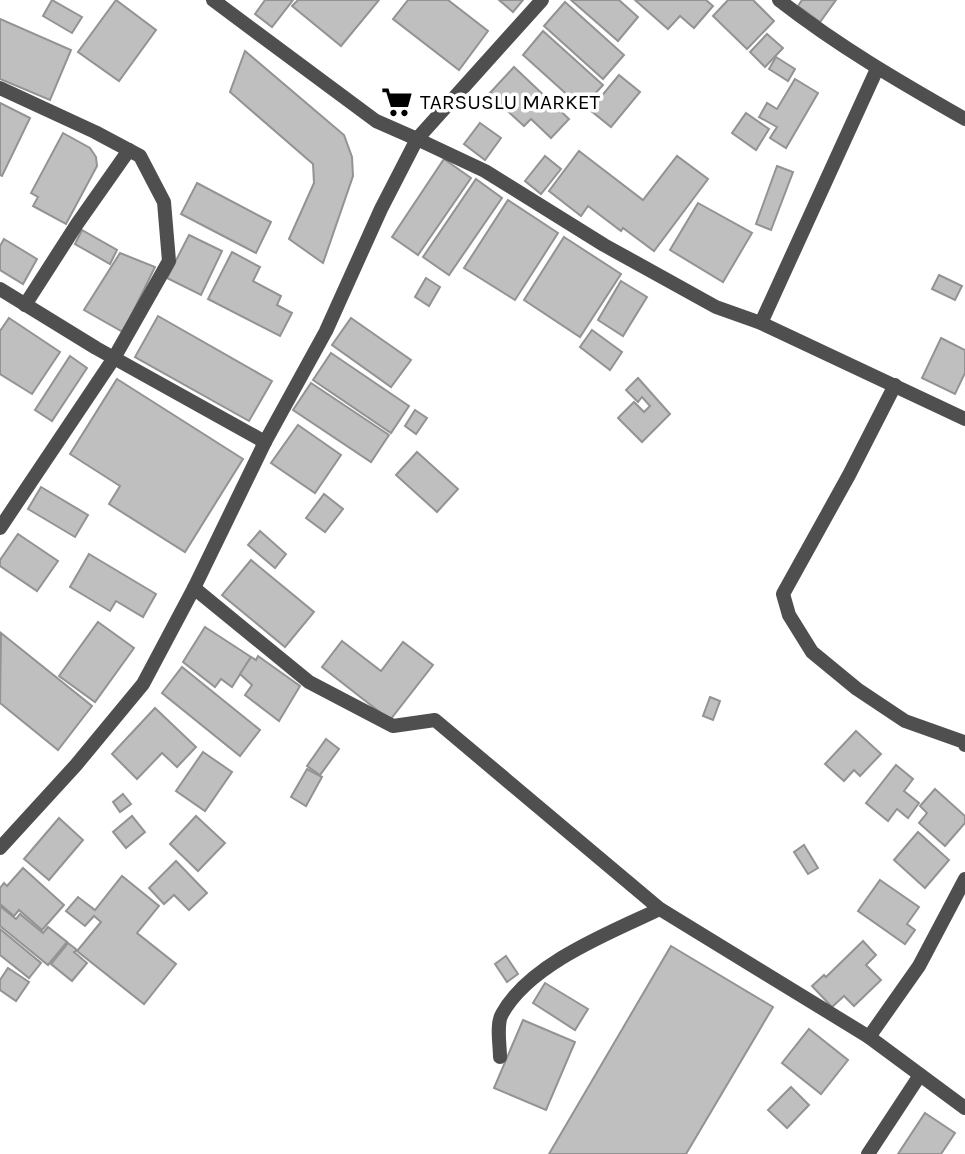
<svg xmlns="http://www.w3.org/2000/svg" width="965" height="1154" font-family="Karla,sans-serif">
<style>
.building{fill:#bfbfbf;stroke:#939393;stroke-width:2}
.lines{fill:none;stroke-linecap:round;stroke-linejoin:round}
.minor{stroke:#4f4f4f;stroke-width:14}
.tertiary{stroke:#4f4f4f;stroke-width:14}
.labels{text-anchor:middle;stroke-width:7;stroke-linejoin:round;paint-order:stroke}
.poi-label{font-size:21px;fill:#000;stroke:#fff;text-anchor:start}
</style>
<rect width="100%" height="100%" fill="#fff"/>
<g class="building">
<polygon points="52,0 82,17 72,33 43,16"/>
<polygon points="116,0 156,30 119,81 78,52"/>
<polygon points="265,0 293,0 272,27 255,14"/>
<polygon points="298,0 379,0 341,46 292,6"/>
<polygon points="408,0 448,0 488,31 459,70 393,19"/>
<polygon points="499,0 523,0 513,12"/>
<polygon points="571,0 619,0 638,17 618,41"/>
<polygon points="635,0 706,0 713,6 694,28 680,16 668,29"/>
<polygon points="728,0 753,0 774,21 747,49 713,16"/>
<polygon points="802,0 836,0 820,22 798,6"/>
<polygon points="565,2 624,55 603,79 544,26"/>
<polygon points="0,19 71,50 50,100 0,79"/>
<polygon points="543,31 603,85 582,108 523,55"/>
<polygon points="767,34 783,48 765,67 750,52"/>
<polygon points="245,51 344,135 352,157 353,176 323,263 289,239 314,183 313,164 230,92"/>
<polygon points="776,57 795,69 788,81 769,69"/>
<polygon points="514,67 569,119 551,138 531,119 524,126 489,94"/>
<polygon points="619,75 640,92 611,127 590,110"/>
<polygon points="795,79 818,93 786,148 770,138 777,127 759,117 767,103 777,109"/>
<polygon points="0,103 30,118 2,176 0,175"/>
<polygon points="746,113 769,129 756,150 732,133"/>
<polygon points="480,123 501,138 485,160 464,144"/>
<polygon points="63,133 90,148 96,157 97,166 66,224 33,206 38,197 31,193"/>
<polygon points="579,151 643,200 677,156 708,179 654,251 623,228 621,231 588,206 581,216 549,191"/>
<polygon points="545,156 561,169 541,194 525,181"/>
<polygon points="444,159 471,178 418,255 392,237"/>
<polygon points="777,166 793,172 771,230 756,224"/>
<polygon points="476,179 502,198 449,275 423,257"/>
<polygon points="197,183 271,222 256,253 181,214"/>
<polygon points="508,200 558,233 515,300 464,268"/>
<polygon points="698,203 752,233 723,282 670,250"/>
<polygon points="82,230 117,250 110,264 75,244"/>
<polygon points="189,235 222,251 201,295 167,278"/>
<polygon points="564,237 621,274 580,337 524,300"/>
<polygon points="4,239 37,259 23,284 0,270 0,246"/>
<polygon points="232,252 260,267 253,281 281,296 277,305 292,313 280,336 208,299"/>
<polygon points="120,253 155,267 123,332 84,310"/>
<polygon points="939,275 962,286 955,300 932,289"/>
<polygon points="426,278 440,287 429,306 415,297"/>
<polygon points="621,281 647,297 623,336 598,320"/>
<polygon points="158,316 272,381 249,421 135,357"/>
<polygon points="9,318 60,352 32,394 0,374 0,331"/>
<polygon points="351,318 411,360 391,387 332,345"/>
<polygon points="592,330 622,352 610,370 580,347"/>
<polygon points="941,338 965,350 965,373 955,394 922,378"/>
<polygon points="331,353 409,406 391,433 313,380"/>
<polygon points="70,356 87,368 52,421 35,410"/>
<polygon points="638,378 670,414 642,442 618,418 634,402 644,412 650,406 642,397 638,402 626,390"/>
<polygon points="117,379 243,459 185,552 109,504 120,486 70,454"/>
<polygon points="311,383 389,435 371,462 293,410"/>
<polygon points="415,410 427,418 416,434 405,426"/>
<polygon points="298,425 341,455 315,493 271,463"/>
<polygon points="417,452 458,489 437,512 396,475"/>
<polygon points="41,487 88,515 75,537 28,509"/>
<polygon points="324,494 343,509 325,532 306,518"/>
<polygon points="260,531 286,554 275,568 248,545"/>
<polygon points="18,534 58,561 37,591 0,566 0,560"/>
<polygon points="89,554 156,594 143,617 116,601 110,611 70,587"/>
<polygon points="251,560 314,612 285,647 222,595"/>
<polygon points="98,622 134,648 95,702 59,676"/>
<polygon points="205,627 251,657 232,687 221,679 215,687 183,662"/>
<polygon points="1,633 92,706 58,750 0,703"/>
<polygon points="342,641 381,671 403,642 433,665 390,720 322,667"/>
<polygon points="258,656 300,686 279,721 245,695 252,685 240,674 251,657 256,660"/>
<polygon points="182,667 260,730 240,756 162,693"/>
<polygon points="710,697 720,701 713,720 703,716"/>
<polygon points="155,708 196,747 177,767 162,753 137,779 112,754"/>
<polygon points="856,731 881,754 860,776 854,770 844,781 825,764"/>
<polygon points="326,739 339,749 320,775 307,766"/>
<polygon points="203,752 232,772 205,811 176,791"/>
<polygon points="896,765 913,779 904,791 919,803 908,818 897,809 888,821 866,803"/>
<polygon points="307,769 322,777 306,806 291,797"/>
<polygon points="935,789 965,816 965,823 945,846 919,823 927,813 920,806"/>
<polygon points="123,794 131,804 120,812 113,802"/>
<polygon points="132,816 145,832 126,848 113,832"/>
<polygon points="196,816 225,843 198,871 170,844"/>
<polygon points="59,818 83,840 49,880 24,859"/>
<polygon points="918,832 949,860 925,888 894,860"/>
<polygon points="804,845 818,868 808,874 794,852"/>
<polygon points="176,861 207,893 189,910 174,895 164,904 149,888"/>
<polygon points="23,868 64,905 42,930 19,910 14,916 0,904 0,888 4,883 7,886"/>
<polygon points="122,876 159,906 137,933 176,964 144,1004 77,951 101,922 94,916 85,926 66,911 78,897 95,910"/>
<polygon points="880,880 919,907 907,924 915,930 905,944 858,911"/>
<polygon points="0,906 16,919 20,914 43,933 48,927 67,942 48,965 0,926"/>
<polygon points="0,929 41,963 29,978 0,955"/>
<polygon points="863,941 876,955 866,965 881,980 854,1006 844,996 832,1007 812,986 824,975 826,977"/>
<polygon points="68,943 77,950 74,952 87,963 72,981 51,964"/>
<polygon points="671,946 773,1007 686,1154 549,1154"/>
<polygon points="506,956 518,974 507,982 495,964"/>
<polygon points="8,968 29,982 16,1001 0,990 0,980"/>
<polygon points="545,983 588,1009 575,1030 533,1003"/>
<polygon points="523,1020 575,1042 546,1110 494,1088"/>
<polygon points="809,1029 848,1060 821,1094 782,1063"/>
<polygon points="791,1087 809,1105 787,1128 768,1110"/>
<polygon points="925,1113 955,1133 941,1154 898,1154"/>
</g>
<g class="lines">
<g class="minor">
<path d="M779 0C838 46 900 82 965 119"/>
<polyline points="0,88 95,132 140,156 164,202 169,261 114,358 0,528"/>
<polyline points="417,139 485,171 604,245 716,307 761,323 965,419"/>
<polyline points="0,289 96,348 265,442"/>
<polyline points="25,305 77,224 129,150"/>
<polyline points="761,323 877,69"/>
<polyline points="895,385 849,475 783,594 789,615 812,652 857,689 905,721 964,742 965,745"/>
<polyline points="194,588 309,682 393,726 435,720 660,909 869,1037 965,1108"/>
<polyline points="869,1037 919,966 965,879"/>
<path d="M500 1057C500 1045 496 1024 502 1014 529 964 611 932 660 909"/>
<polyline points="868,1154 920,1075"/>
</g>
<g class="tertiary">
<polyline points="213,0 376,121 417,139"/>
<polyline points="0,848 76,765 143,684 194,588 265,442 326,331 381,209 417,139 542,0"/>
</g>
</g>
<defs>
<symbol id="supermarket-bare" viewBox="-9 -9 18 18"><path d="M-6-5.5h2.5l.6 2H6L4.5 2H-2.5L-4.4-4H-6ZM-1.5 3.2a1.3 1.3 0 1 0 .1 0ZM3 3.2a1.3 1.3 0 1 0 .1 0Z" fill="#000" stroke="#fff" stroke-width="2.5" paint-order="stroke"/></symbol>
</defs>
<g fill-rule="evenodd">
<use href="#supermarket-bare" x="375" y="80" width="44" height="44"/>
</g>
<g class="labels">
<g class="poi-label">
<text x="420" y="109">TARSUSLU MARKET</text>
</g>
</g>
</svg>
